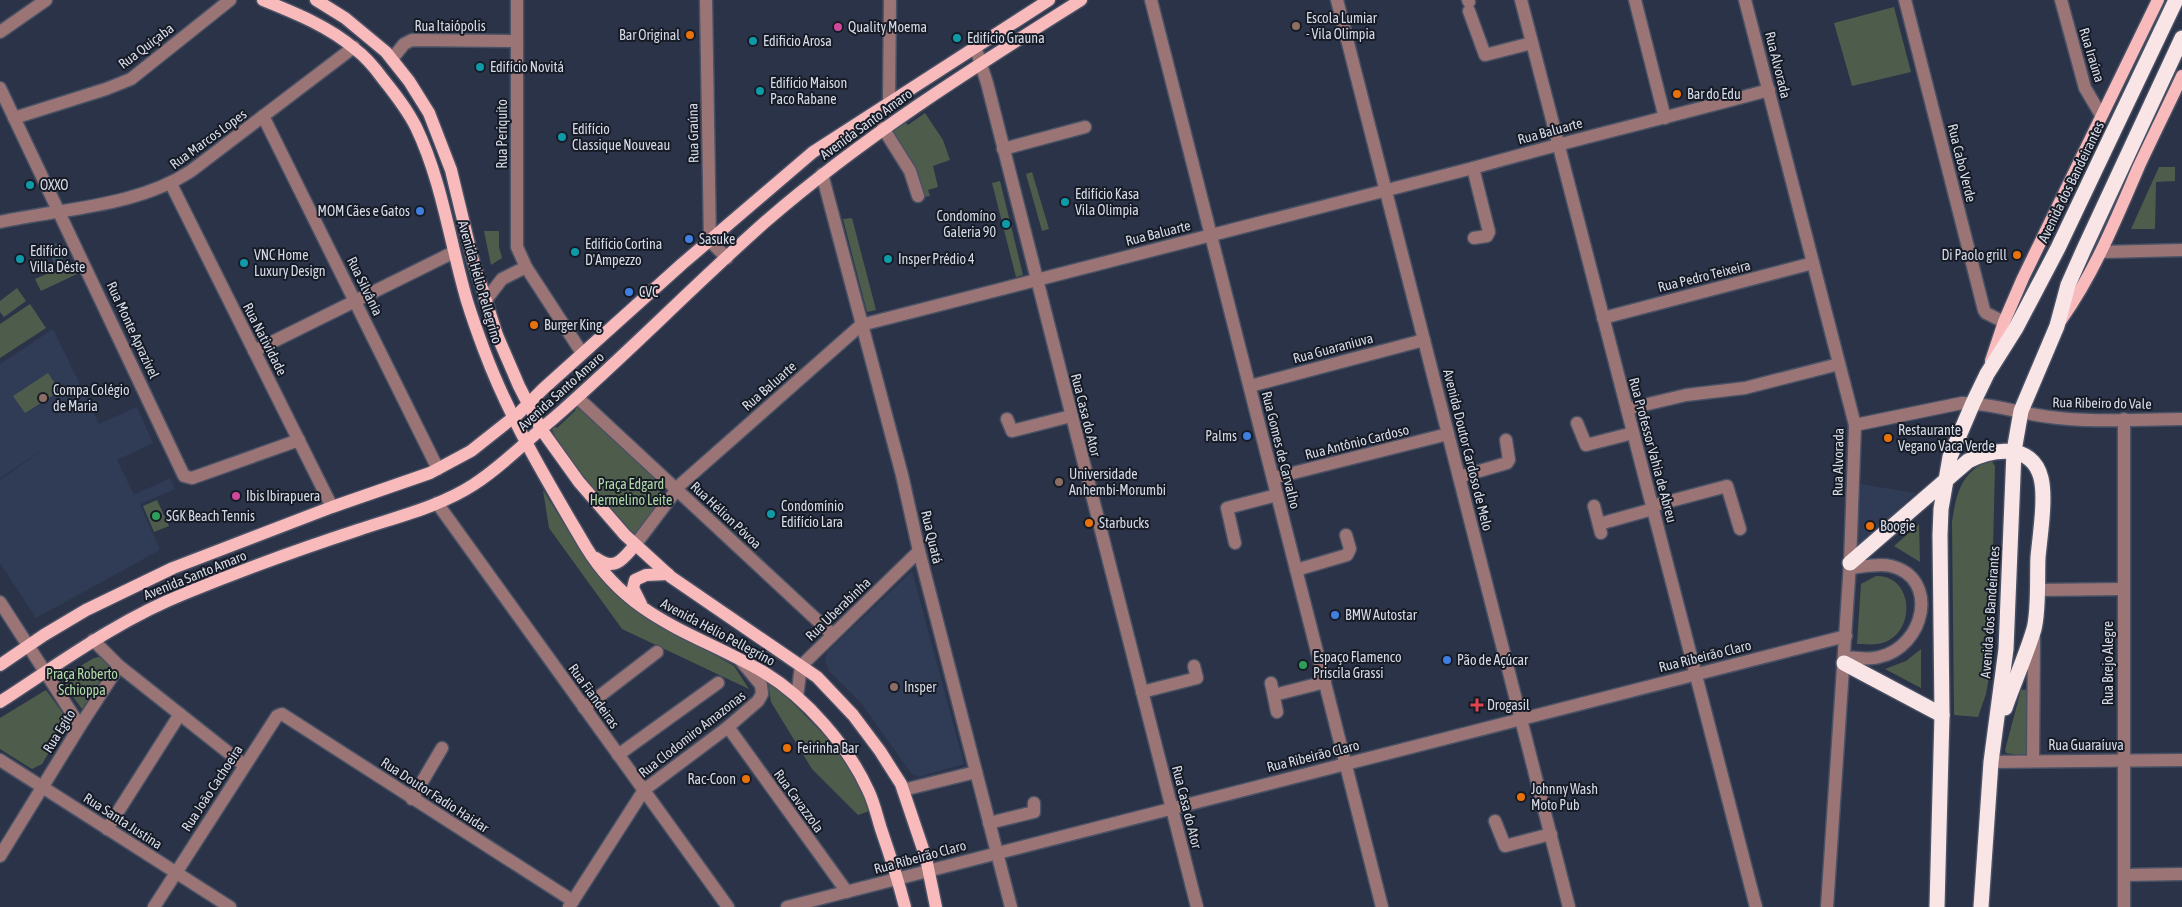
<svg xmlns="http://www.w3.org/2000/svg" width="2182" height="907" font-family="'Asap Condensed',sans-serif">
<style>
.built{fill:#303b56}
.green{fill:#4e5d4b}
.water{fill:#345266}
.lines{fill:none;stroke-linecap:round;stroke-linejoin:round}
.minor-casing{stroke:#495165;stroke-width:15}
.major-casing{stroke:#495165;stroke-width:15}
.highway-casing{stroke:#495165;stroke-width:18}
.minor{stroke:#9b7576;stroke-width:12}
.major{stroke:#f9babc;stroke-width:12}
.highway{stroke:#f9e5e6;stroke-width:15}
.education-dot{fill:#8d6e63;stroke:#171b25;stroke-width:2}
.hotel-dot{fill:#d1479c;stroke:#171b25;stroke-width:2}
.food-dot{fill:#e8710a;stroke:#171b25;stroke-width:2}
.culture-dot{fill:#0f9aa8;stroke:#171b25;stroke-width:2}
.shop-dot{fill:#3f7fe0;stroke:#171b25;stroke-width:2}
.leisure-dot{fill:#2e9e5b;stroke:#171b25;stroke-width:2}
.health-dot{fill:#e0444e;stroke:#171b25;stroke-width:2}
.labels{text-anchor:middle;stroke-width:4;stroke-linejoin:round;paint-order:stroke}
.poi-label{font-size:14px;fill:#d4dae8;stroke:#171b25;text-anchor:start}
.street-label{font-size:14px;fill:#d4dae8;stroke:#171b25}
.park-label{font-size:14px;fill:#b1daa9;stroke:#171b25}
</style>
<rect width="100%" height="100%" fill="#2a3348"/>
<g class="built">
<polygon points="53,329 99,424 137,407 153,443 117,460 134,495 170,478 175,489 140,504 160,550 36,618 0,563 0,480 50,445 0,478 0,364"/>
<polygon points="1861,484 1915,493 1855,552"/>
<polygon points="912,571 964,764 918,777 911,773 861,703 829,671 825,661 827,652"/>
</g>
<g class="green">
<polygon points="1894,7 1911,72 1852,86 1834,23"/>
<polygon points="925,113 943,140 950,160 933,166 938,187 928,190 930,196 924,197 914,167 888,131 904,121 908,125"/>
<polygon points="2159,167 2175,167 2175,181 2156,182 2155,229 2131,229"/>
<polygon points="1032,172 1049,229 1042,231 1026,174"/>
<polygon points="1000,181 1023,275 1016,277 992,183"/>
<polygon points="852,218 876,310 867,312 843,219"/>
<polygon points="484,231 499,231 499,247 502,258 491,265"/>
<polygon points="74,262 79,273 41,291 35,279"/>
<polygon points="17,288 26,301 4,317 0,312 0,301"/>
<polygon points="30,304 46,328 0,358 0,324"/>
<polygon points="48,373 60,391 25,413 13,396"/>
<path d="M577 406H581L663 486 660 492 661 499 636 536C610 513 566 462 552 430L554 426 557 428 575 411Z"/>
<path d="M1991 460 1995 466 1990 671 1986 694 1978 717 1954 715 1952 522C1956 494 1961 471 1991 460Z"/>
<polygon points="543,490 589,564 628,605 734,666 749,689 622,629 549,528"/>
<polygon points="157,500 169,526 154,532 143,506"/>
<polygon points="1919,524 1920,562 1894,546"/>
<path d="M1876 576C1916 575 1917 639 1877 644 1870 645 1863 644 1857 644L1861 584Z"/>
<polygon points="1921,649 1921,688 1885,669 1906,661"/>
<polygon points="99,657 110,664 109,668 82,709 61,680 65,675 94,658"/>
<polygon points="768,683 784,694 839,750 872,810 858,815 812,769 771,702"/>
<polygon points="2031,689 2029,752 2026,756 2006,753 2005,750 2021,690"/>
<polygon points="46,690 62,712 66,724 42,764 32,769 0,749 0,718"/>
</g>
<polygon class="water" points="56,243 63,259 54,263 47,247"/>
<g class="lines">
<defs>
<g id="minor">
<polyline points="517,0 517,247 526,267 582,353"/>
<polyline points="706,0 710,241 727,258"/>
<polyline points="1151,0 1382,907"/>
<polyline points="1337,0 1569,907"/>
<polyline points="1468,0 1469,2"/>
<polyline points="1521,0 1756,907"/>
<polyline points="1635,0 1665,118"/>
<polyline points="1745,0 1855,425 1850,563 1827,907"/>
<polyline points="1905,0 1984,310 1986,313 2004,322"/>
<polyline points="2061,0 2085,88 2101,115"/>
<polyline points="1469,11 1485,55 1532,43"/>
<polyline points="0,32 46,0"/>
<polyline points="975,46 987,83 1197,907"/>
<polyline points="392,59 404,44 412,40 517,41"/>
<polyline points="0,88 184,476 192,478 299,440"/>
<polyline points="889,103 890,0"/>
<polyline points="263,116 438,469"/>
<polyline points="14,118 106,89 131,79 230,0"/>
<polyline points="883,128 910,171 918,196"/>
<polyline points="1003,149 1085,127"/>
<polyline points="1473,168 1489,232 1487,236 1474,238"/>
<polyline points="822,174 902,475 919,551 1011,907"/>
<polyline points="171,184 332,507"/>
<path d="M0 222C64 208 136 207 191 171L354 47"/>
<polyline points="2102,252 2182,250"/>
<polyline points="485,301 502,279 526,267"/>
<polyline points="1603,318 1813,263"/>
<polyline points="254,351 454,252"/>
<polyline points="1250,386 1424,340"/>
<polyline points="578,398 832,634"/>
<polyline points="1627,409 1686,395 1745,388 1839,364"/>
<polyline points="1007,419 1012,431 1071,416"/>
<polyline points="1577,423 1586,445 1633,433"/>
<path d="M1855 425 1962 403C1992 403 2021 414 2050 417 2093 423 2139 419 2182 419"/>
<polyline points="1459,477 1507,463 1509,460 1506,440"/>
<polyline points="1273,478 1448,434"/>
<polyline points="437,503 728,907"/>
<polyline points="1594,506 1601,533"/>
<polyline points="1652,506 1727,486 1740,529"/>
<polyline points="1599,524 1653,509"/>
<polyline points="1235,543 1227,508 1277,495"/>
<path d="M635 545 681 484 861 325 1473 168C1571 140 1670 117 1769 90"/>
<polyline points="1296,570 1347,555 1350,549 1346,535"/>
<polyline points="2036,590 2123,589"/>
<polyline points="0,602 80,726"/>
<polyline points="93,640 119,666 244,765"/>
<path d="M1844 657C1856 658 1868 660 1879 657 1925 647 1940 578 1891 566 1878 563 1863 567 1850 568"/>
<polyline points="1271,683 1277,712"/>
<polyline points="1142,692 1197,678 1194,666"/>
<polyline points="1274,695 1325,682"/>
<polyline points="797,697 801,666 919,551"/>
<polyline points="584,708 657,652"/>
<polyline points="728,727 847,892"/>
<polyline points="618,755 718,683"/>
<polyline points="0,760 230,907"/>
<polyline points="2033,760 2034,638"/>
<polyline points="1991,762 2182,760"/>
<polyline points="903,790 976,772"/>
<polyline points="412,799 442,748"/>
<polyline points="1495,821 1505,846 1551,834"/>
<polyline points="989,823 1034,812 1034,803"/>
<polyline points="107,829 180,714"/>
<polyline points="0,856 80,726 119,666"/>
<polyline points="2124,875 2182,874"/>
<polyline points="154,907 277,716 282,714 573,901"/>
<polyline points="569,907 644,790 728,727 758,701 762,694 761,685 741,661"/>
<polyline points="787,907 1846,636"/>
<polyline points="2124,907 2124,419"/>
</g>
<g id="major">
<path d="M263 0C295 13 328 26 355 49 366 57 375 68 383 79 395 94 407 109 416 127 442 181 450 243 467 301 472 317 478 334 484 350 510 420 549 484 586 547 631 621 697 633 765 673 806 698 848 746 868 790 874 802 877 816 881 829 890 855 898 880 905 907"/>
<polyline points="316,0 345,18 386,52 409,81 429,113 451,170 472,257 497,335 519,386 541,429 579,482 625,535 671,577 817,677 853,715 880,751 901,784 926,858 936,907"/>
<path d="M2061 320C2095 272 2116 219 2139 166 2153 136 2168 106 2182 76"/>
<polyline points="1991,361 2004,322 2023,278 2158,0"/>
<path d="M596 558C615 572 623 559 635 545"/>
<polyline points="641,604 633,588 635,580 646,575 668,574"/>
<polyline points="0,665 44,635 86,610 173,568 332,507 430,473 471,451 519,413 543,389 682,264 813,152 1049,0"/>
<path d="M0 702C60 663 118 620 186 593 242 570 300 549 358 530 396 517 439 507 473 485 503 466 527 440 554 418 626 355 693 286 765 222 863 137 971 69 1081 0"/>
</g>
<g id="highway">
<path d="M1850 563 1968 461C1992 449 2032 442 2041 478 2046 498 2040 536 2038 557 2037 578 2039 610 2034 629 2026 656 2014 682 2005 708"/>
<polyline points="1844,663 1942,715"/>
<polyline points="1937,907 1942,715 1940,535 1941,509 1950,457 1973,403 1987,374 2016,328 2058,248 2176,0"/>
<polyline points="1981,907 1991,762 2006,649 2014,451 2021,411 2057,326 2068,285 2084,249 2182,38"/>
</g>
</defs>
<use href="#minor" class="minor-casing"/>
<use href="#major" class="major-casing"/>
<use href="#highway" class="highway-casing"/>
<use href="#minor" class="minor"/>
<use href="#major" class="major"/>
<use href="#highway" class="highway"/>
</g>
<g class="education-dot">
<circle cx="1296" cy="26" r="5"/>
<circle cx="43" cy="398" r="5"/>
<circle cx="1059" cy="482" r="5"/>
<circle cx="894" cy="687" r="5"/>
</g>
<g class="hotel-dot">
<circle cx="838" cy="27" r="5"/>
<circle cx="236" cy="496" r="5"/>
</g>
<g class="food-dot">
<circle cx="690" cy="35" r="5"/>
<circle cx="1677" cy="94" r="5"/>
<circle cx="2017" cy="255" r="5"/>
<circle cx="534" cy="325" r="5"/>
<circle cx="1888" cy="438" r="5"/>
<circle cx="1089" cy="523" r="5"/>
<circle cx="1870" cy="526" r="5"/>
<circle cx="787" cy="748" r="5"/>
<circle cx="746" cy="779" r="5"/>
<circle cx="1521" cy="797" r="5"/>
</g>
<g class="culture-dot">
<circle cx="957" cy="38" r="5"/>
<circle cx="753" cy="41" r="5"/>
<circle cx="480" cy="67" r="5"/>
<circle cx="760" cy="91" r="5"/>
<circle cx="562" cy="137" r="5"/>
<circle cx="30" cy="185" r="5"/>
<circle cx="1065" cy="202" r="5"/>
<circle cx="1006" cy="224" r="5"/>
<circle cx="575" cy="252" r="5"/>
<circle cx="20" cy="259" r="5"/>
<circle cx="888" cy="259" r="5"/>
<circle cx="244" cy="263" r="5"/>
<circle cx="771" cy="514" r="5"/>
</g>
<g class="shop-dot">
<circle cx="420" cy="211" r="5"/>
<circle cx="689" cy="239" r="5"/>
<circle cx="629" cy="292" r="5"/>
<circle cx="1247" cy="436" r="5"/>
<circle cx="1335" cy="615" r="5"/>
<circle cx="1447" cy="660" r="5"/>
</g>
<g class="leisure-dot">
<circle cx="156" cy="516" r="5"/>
<circle cx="1303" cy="665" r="5"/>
</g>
<path class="health-dot" d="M1474.5 697.5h5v5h5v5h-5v5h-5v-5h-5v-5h5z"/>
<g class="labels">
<g class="poi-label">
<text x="1306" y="23">Escola Lumiar<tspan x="1306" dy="16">- Vila Olimpia</tspan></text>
<text x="848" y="32">Quality Moema</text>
<text x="680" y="40" text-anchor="end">Bar Original</text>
<text x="967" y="43">Edifício Grauna</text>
<text x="763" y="46">Edificio Arosa</text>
<text x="490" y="72">Edifício Novitá</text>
<text x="770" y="88">Edifício Maison<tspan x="770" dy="16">Paco Rabane</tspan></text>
<text x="1687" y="99">Bar do Edu</text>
<text x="572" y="134">Edifício<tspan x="572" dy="16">Classique Nouveau</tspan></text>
<text x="40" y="190">OXXO</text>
<text x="1075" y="199">Edifício Kasa<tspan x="1075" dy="16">Vila Olimpia</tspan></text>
<text x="410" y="216" text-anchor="end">MOM Cães e Gatos</text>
<text x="996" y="221" text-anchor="end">Condomíno<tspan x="996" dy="16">Galeria 90</tspan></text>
<text x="699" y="244">Sasuke</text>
<text x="585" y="249">Edifício Cortina<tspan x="585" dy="16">D'Ampezzo</tspan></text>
<text x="30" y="256">Edifício<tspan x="30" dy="16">Villa Déste</tspan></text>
<text x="254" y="260">VNC Home<tspan x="254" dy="16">Luxury Design</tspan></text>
<text x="2007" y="260" text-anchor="end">Di Paolo grill</text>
<text x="898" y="264">Insper Prédio 4</text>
<text x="639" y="297">CVC</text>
<text x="544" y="330">Burger King</text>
<text x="53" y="395">Compa Colégio<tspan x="53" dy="16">de Maria</tspan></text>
<text x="1898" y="435">Restaurante<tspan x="1898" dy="16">Vegano Vaca Verde</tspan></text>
<text x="1237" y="441" text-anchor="end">Palms</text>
<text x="1069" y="479">Universidade<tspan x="1069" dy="16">Anhembi-Morumbi</tspan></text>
<text x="246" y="501">Ibis Ibirapuera</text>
<text x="781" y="511">Condomínio<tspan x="781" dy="16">Edifício Lara</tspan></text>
<text x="166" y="521">SGK Beach Tennis</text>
<text x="1099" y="528">Starbucks</text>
<text x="1880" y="531">Boogie</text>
<text x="1345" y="620">BMW Autostar</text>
<text x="1313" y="662">Espaço Flamenco<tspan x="1313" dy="16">Priscila Grassi</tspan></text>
<text x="1457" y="665">Pão de Açúcar</text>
<text x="904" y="692">Insper</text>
<text x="1487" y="710">Drogasil</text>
<text x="797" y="753">Feirinha Bar</text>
<text x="736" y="784" text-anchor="end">Rac-Coon</text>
<text x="1531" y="794">Johnny Wash<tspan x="1531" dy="16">Moto Pub</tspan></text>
</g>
<g class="street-label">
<text x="450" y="31">Rua Itaiópolis</text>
<text transform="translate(146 46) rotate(-37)" y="5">Rua Quiçaba</text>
<text transform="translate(2092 55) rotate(73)" y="5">Rua Iraúna</text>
<text transform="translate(1778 65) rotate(76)" y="5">Rua Alvorada</text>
<text transform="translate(866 124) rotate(-36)" y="5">Avenida Santo Amaro</text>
<text transform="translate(1550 131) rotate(-15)" y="5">Rua Baluarte</text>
<text transform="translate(693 133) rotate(-91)" y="5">Rua Graúna</text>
<text transform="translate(502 134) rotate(-90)" y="5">Rua Periquito</text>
<text transform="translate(208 139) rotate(-36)" y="5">Rua Marcos Lopes</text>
<text transform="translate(1962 163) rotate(76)" y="5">Rua Cabo Verde</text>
<text transform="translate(2071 182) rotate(-64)" y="5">Avenida dos Bandeirantes</text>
<text transform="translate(1158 233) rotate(-14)" y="5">Rua Baluarte</text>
<text transform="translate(1704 276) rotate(-14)" y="5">Rua Pedro Teixeira</text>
<text transform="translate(480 282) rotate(74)" y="5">Avenida Hélio Pellegrino</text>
<text transform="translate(365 286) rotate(64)" y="5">Rua Silvânia</text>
<text transform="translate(133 330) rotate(65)" y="5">Rua Monte Aprazível</text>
<text transform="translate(265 339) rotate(63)" y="5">Rua Natividade</text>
<text transform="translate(1333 348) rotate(-15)" y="5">Rua Guaraniuva</text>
<text transform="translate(769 386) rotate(-41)" y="5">Rua Baluarte</text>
<text transform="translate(561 391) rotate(-42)" y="5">Avenida Santo Amaro</text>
<text transform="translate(2102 403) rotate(1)" y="5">Rua Ribeiro do Vale</text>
<text transform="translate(1086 415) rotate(76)" y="5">Rua Casa do Ator</text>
<text transform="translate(1357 442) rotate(-14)" y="5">Rua Antônio Cardoso</text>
<text transform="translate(1281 450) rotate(76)" y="5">Rua Gomes de Carvalho</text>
<text transform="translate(1468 450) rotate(76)" y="5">Avenida Doutor Cardoso de Melo</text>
<text transform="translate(1653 450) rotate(75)" y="5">Rua Professor Vahia de Abreu</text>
<text transform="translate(1838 462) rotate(-89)" y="5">Rua Alvorada</text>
<text transform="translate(726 515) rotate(43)" y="5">Rua Hélion Póvoa</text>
<text transform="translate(932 537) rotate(77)" y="5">Rua Quatá</text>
<text transform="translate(195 575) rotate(-22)" y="5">Avenida Santo Amaro</text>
<text transform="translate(838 609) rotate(-44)" y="5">Rua Uberabinha</text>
<text transform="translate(1990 612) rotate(-86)" y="5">Avenida dos Bandeirantes</text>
<text transform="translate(718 632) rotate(28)" y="5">Avenida Hélio Pellegrino</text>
<text transform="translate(1705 656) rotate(-14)" y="5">Rua Ribeirão Claro</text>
<text transform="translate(2108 663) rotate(-90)" y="5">Rua Brejo Alegre</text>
<text transform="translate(594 696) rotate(54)" y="5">Rua Fiandeiras</text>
<text transform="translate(59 731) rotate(-58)" y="5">Rua Egito</text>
<text transform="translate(692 734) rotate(-38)" y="5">Rua Clodomiro Amazonas</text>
<text x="2086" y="750">Rua Guaraíuva</text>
<text transform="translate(1313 756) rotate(-14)" y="5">Rua Ribeirão Claro</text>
<text transform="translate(212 788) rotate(-57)" y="5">Rua João Cachoeira</text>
<text transform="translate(435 795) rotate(33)" y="5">Rua Doutor Fadio Haidar</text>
<text transform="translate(799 801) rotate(54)" y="5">Rua Cavazzola</text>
<text transform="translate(1187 807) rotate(76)" y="5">Rua Casa do Ator</text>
<text transform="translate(123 821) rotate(33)" y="5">Rua Santa Justina</text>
<text transform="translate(920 857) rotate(-15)" y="5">Rua Ribeirão Claro</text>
</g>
<g class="park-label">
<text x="631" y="489">Praça Edgard<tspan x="631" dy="16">Hermelino Leite</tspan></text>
<text x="82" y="679">Praça Roberto<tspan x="82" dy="16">Schioppa</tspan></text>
</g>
</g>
</svg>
